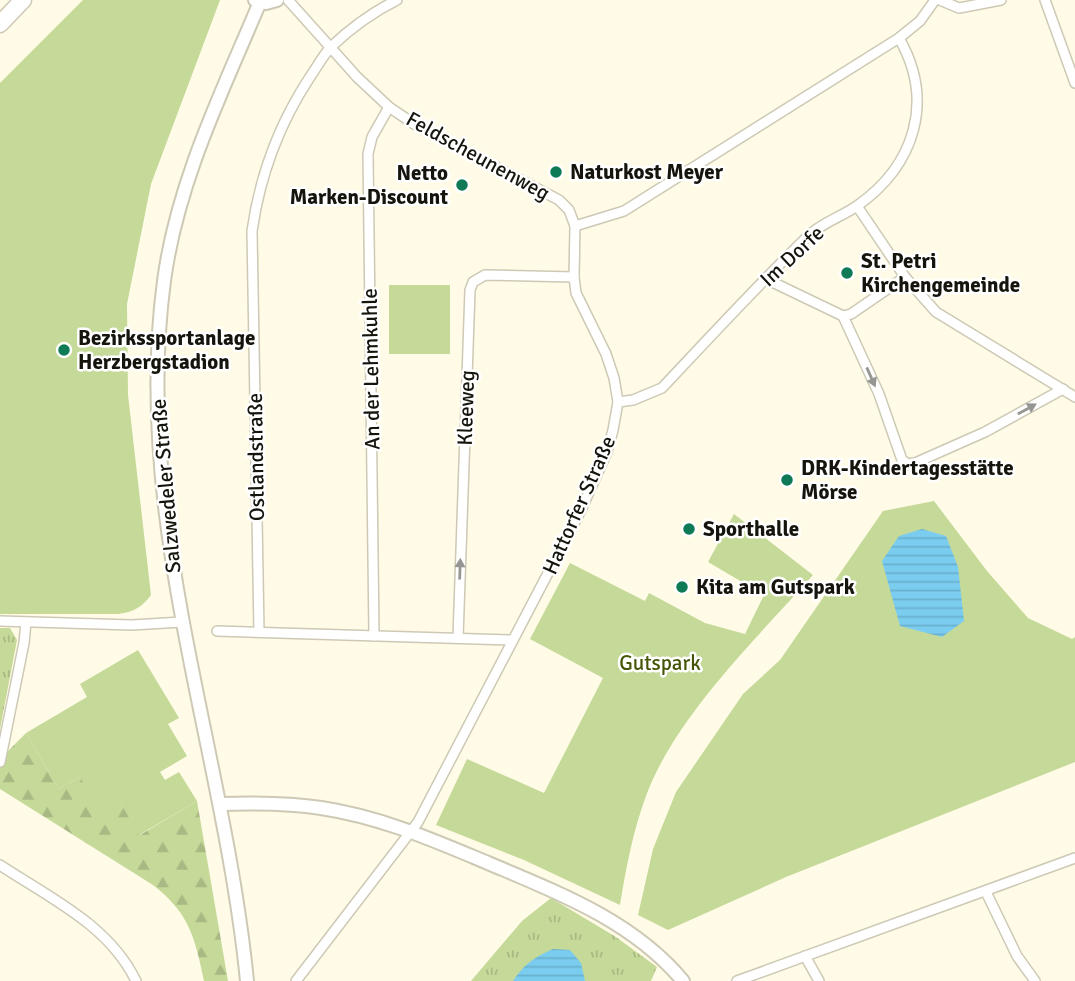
<svg xmlns="http://www.w3.org/2000/svg" width="1075" height="981" font-family="Signika,sans-serif">
<style>
.grass{fill:url(#grass-tufts)}
.forest{fill:url(#forest-firs)}
.green{fill:#c5d999}
.water{fill:url(#water-rules)}
.lines{fill:none;stroke-linecap:round;stroke-linejoin:round}
.street-casing{stroke:#cdc9b5;stroke-width:12}
.secondary-casing{stroke:#cdc9b5;stroke-width:16}
.highway-casing{stroke:#cdc9b5;stroke-width:19}
.street{stroke:#fff;stroke-width:9}
.secondary{stroke:#fff;stroke-width:12}
.highway{stroke:#fff;stroke-width:16}
.oneway{fill:#969692}
.poi-dot{fill:#0f7b56;stroke:#fff;stroke-width:2.5}
.labels{text-anchor:middle;stroke-width:5;stroke-linejoin:round;paint-order:stroke}
.street-label{font-size:21px;fill:#16150d;stroke:#fff}
.poi-label{font-size:21px;font-weight:bold;fill:#16150d;stroke:#fff;text-anchor:start}
.park-label{font-size:21px;fill:#445505;stroke:#fff}
</style>
<defs>
<pattern id="grass-tufts" width="24" height="20" patternUnits="userSpaceOnUse" patternTransform="scale(1.75)"><rect width="24" height="20" fill="#c5d999"/><path d="M3 7l-1-3M5 7V3M7 7l1-3M15 17l-1-3M17 17v-4M19 17l1-3" fill="none" stroke="#a8b983"/></pattern>
<pattern id="forest-firs" width="22" height="20" patternUnits="userSpaceOnUse" patternTransform="scale(1.75)"><rect width="22" height="20" fill="#c5d999"/><path d="M5 1l3.5 6h-7zM16 11l3.5 6h-7z" fill="#a8b983"/></pattern>
<pattern id="water-rules" width="6" height="5" patternUnits="userSpaceOnUse" patternTransform="scale(1.75)"><rect width="6" height="5" fill="#7bcdf0"/><path d="M0 2.5h6" fill="none" stroke="#6aafcd"/></pattern>
</defs>
<rect width="100%" height="100%" fill="#fffbe6"/>
<g class="grass">
<polygon points="0,628 10,628 17,640 0,729"/>
<polygon points="551,898 616,937 657,967 651,981 471,981 522,921"/>
</g>
<path class="forest" d="M26 733 59 789 80 777 119 800 140 835 197 801 228 981H204C195 937 189 913 153 885L0 789V759Z"/>
<g class="green">
<path d="M83 0H220L151 184 127 304 128 395 151 595C142 607 134 612 118 614H0V83Z"/>
<rect x="389" y="285" width="61" height="69"/>
<polygon points="934,501 987,571 1028,618 1072,639 1075,637 1075,762 786,877 668,930 638,915 653,849 676,792 743,694 780,660 883,511"/>
<path d="M734 514 813 575C757 638 675 717 646 796 633 831 626 868 620 905L524 860 436 825 467 759 544 793 603 678 530 639 570 563 645 601 649 593 705 623 745 634 764 595 708 562Z"/>
<polygon points="138,650 179,718 168,724 187,756 160,772 165,780 179,772 197,801 139,835 119,800 100,811 80,777 59,789 26,733 87,697 80,684"/>
</g>
<g class="water">
<polygon points="922,529 946,536 958,567 964,621 942,637 900,626 882,561 899,536"/>
<path d="M553 949 570 950 581 963 585 981H513C524 964 535 957 553 949Z"/>
</g>
<g class="lines">
<defs>
<g id="street">
<polyline points="288,0 357,77 389,107 414,124 559,200 569,210 575,226 574,277 576,293 606,354 614,378 618,402 613,430 607,452 581,510 418,822 296,981"/>
<polyline points="940,0 959,8 1001,0"/>
<polyline points="1045,0 1075,83"/>
<polyline points="857,206 905,277 936,312 1075,397"/>
<polyline points="575,226 624,211 899,38 920,21 935,0"/>
<polyline points="766,279 843,316 851,314 905,277"/>
<polyline points="843,316 879,394 902,460 908,464 915,463 985,432 1063,389"/>
<path d="M618 402 633 400 662 388C710 337 757 286 807 237 821 223 841 217 857 206 915 165 935 101 899 38"/>
<polyline points="0,621 132,625 182,622"/>
<polyline points="217,631 512,640"/>
<path d="M259 632 252 231C260 175 279 124 310 77 317 67 323 55 332 46 351 28 373 12 397 0"/>
<polyline points="374,636 368,154 372,137 389,107"/>
<polyline points="458,638 470,290 473,282 485,275 574,277"/>
<polyline points="0,762 24,643 26,622"/>
<path d="M0 865C50 898 109 925 136 981"/>
<polyline points="986,892 1017,956 1035,981"/>
<polyline points="805,956 819,981"/>
<polyline points="737,981 1075,858"/>
</g>
<g id="secondary">
<polyline points="255,0 266,3 277,0"/>
<path d="M220 804C253 803 288 803 321 808 381 817 433 840 488 863 559 893 633 921 683 981"/>
<path d="M247 981C224 748 132 519 164 281 177 183 222 92 260 2"/>
</g>
<polyline id="highway" points="0,24 23,0"/>
</defs>
<use href="#street" class="street-casing"/>
<use href="#secondary" class="secondary-casing"/>
<use href="#highway" class="highway-casing"/>
<use href="#street" class="street"/>
<use href="#secondary" class="secondary"/>
<use href="#highway" class="highway"/>
</g>
<defs><path id="oneway-solid" d="M-6-.8H1V-3.2L6.5 0L1 3.2V.8H-6Z" transform="scale(1.75)"/></defs>
<g class="oneway">
<use href="#oneway-solid" transform="translate(871 377) rotate(66)"/>
<use href="#oneway-solid" transform="translate(1027 409) rotate(-29)"/>
<use href="#oneway-solid" transform="translate(460 569) rotate(-88)"/>
</g>
<g class="poi-dot">
<circle cx="556" cy="172" r="7"/>
<circle cx="462" cy="185" r="7"/>
<circle cx="847" cy="273" r="7"/>
<circle cx="64" cy="350" r="7"/>
<circle cx="787" cy="480" r="7"/>
<circle cx="689" cy="529" r="7"/>
<circle cx="682" cy="587" r="7"/>
</g>
<g class="labels">
<g class="street-label">
<text transform="translate(478 156) rotate(29)" y="7">Feldscheunenweg</text>
<text transform="translate(792 256) rotate(-43)" y="7">Im Dorfe</text>
<text transform="translate(371 369) rotate(-91)" y="7">An der Lehmkuhle</text>
<text transform="translate(466 408) rotate(-88)" y="7">Kleeweg</text>
<text transform="translate(256 457) rotate(-91)" y="7">Ostlandstraße</text>
<text transform="translate(166 486) rotate(-95)" y="7">Salzwedeler Straße</text>
<text transform="translate(579 505) rotate(-66)" y="7">Hattorfer Straße</text>
</g>
<g class="poi-label">
<text x="570" y="179">Naturkost Meyer</text>
<text x="448" y="180" text-anchor="end">Netto<tspan x="448" dy="24">Marken-Discount</tspan></text>
<text x="861" y="268">St. Petri<tspan x="861" dy="24">Kirchengemeinde</tspan></text>
<text x="78" y="345">Bezirkssportanlage<tspan x="78" dy="24">Herzbergstadion</tspan></text>
<text x="801" y="475">DRK-Kindertagesstätte<tspan x="801" dy="24">Mörse</tspan></text>
<text x="703" y="536">Sporthalle</text>
<text x="696" y="594">Kita am Gutspark</text>
</g>
<g class="park-label">
<text x="660" y="670">Gutspark</text>
</g>
</g>
</svg>
